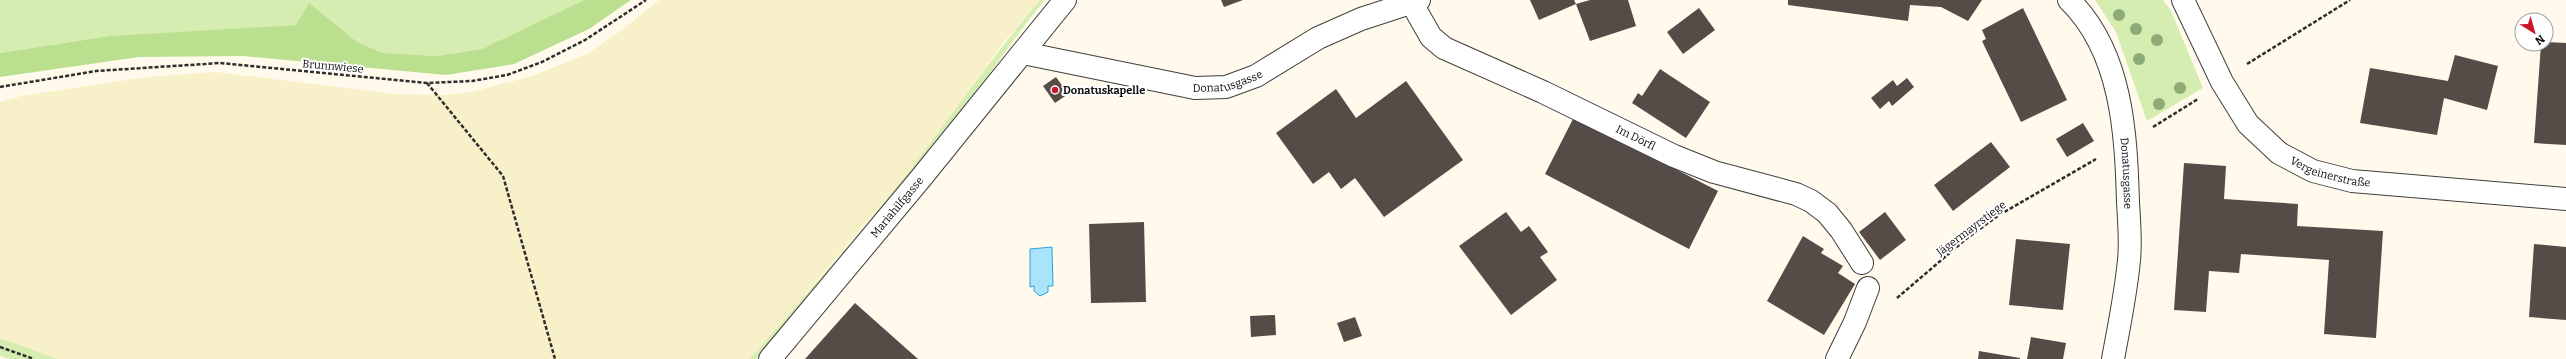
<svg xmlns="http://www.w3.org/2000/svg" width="2566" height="359" font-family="Bitter,serif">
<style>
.farmland{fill:#f8f0c8}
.green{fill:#d5edb1}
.forest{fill:#bae08f}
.water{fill:#aae4fc;stroke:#2aa2db}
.building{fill:#564c47}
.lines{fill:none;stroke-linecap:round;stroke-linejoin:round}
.minor-casing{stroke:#3f3f3f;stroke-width:24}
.path{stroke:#2e2e2e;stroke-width:2.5;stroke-dasharray:4 2;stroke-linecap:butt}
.minor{stroke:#fff;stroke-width:22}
.tree{fill:#8cab76}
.poi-dot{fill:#ca172d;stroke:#fff;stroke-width:1.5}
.labels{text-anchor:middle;stroke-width:4;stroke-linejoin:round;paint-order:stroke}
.street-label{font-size:11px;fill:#0c0c0c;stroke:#fff}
.poi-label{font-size:11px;font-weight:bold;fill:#0c0c0c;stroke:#fff;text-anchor:start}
</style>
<rect width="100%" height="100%" fill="#fffaeb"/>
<polygon class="farmland" points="659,0 1040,0 1004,42 946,123 893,191 750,359 58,359 0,338 0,102 21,96 147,77 216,72 395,94 445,95 472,92 532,76 587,54 622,30"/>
<g class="green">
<polygon points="0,0 584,0 482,49 437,56 383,53 357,42 309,4 297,25 109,36 0,53"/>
<path d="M1040 0H1045C1004 49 971 104 932 154 875 224 816 292 756 359H750C798 303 848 248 894 190 944 128 988 61 1040 0Z"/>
<polygon points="2095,0 2163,0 2171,11 2203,88 2147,121 2116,32"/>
<polygon points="0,338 58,359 9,359 0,356"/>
</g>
<polygon class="forest" points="584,0 631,0 589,29 514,64 446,75 244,56 139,57 0,77 0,53 109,36 296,25 309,3 357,42 383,53 437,56 482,49"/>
<polygon class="water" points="1052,247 1053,286 1048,286 1048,292 1040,296 1034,291 1034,286 1030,287 1030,249"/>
<g class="building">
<polygon points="1221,0 1243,0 1224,7"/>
<polygon points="1530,0 1574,0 1576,4 1539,20"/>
<polygon points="1590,0 1628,0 1636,26 1590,41 1576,4"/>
<polygon points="1788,0 1982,0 1968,21 1941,7 1910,5 1908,21 1788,5"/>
<polygon points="1699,8 1715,30 1683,54 1667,32"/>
<polygon points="2023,8 2067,100 2021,122 1982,41 1986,39 1982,30"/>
<polygon points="2546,42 2566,43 2566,145 2534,143 2541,44 2546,44"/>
<polygon points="2455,55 2498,66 2487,110 2444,98 2437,135 2360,123 2370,68 2448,81"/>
<polygon points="1660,69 1710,102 1686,138 1632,103 1638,93 1642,96"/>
<polygon points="1056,77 1068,94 1055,103 1043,86"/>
<polygon points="1907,78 1914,87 1892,106 1889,101 1880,109 1871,98 1893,80 1897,86"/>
<polygon points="1406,81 1463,160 1384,217 1355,178 1341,189 1329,172 1313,184 1276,133 1336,89 1356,118"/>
<polygon points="1574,117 1718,191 1689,249 1545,174"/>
<polygon points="2083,123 2094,141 2067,157 2056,139"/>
<polygon points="1991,142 2010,167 1953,211 1934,185"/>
<polygon points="2184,163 2226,166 2224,199 2298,204 2297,226 2383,231 2376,338 2324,334 2329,260 2241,254 2239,273 2209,271 2206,312 2174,310"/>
<polygon points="1506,212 1521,232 1529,226 1548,252 1540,257 1557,280 1511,315 1459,246"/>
<polygon points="1885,212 1906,240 1880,260 1859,232"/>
<polygon points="1144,222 1146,302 1091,303 1089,224"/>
<polygon points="1803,236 1824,249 1821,253 1843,266 1838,273 1855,284 1824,335 1767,301"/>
<polygon points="2016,239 2070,244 2063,310 2009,305"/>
<polygon points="2534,244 2566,247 2566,320 2529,317"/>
<polygon points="855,303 918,359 805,359"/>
<polygon points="1275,315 1276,335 1251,337 1250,316"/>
<polygon points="1355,317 1362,336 1344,342 1337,323"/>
<polygon points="2031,337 2066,343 2063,359 2027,359"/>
<polygon points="1979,351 2020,358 2020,359 1978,359"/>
</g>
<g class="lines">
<defs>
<g id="minor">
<path id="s1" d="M2069 0C2122 52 2126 133 2128 202 2129 221 2131 241 2129 260 2126 293 2119 326 2113 359"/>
<path id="s2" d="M2183 0 2222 82 2248 124 2279 153 2313 171 2352 181 2566 199"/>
<path id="s3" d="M1411 2 1431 37 1444 48 1543 92 1674 156 1714 172 1796 194 1811 201 1827 213 1841 230 1862 263"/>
<path id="s4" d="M1023 53 1195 88 1226 87 1256 76 1318 38 1361 19 1419 0"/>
<path id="s5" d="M770 359 921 178 1065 0"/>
<polyline points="1837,359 1855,322 1868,288"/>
</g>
</defs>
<use href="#minor" class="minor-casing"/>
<g class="path">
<polyline points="2247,64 2350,0"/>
<polyline points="427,83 503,176 555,359"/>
<polyline points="0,87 96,71 220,63 427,83 472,81 507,75 542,62 585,40 646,0"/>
<polyline points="2153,127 2198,99"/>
<polyline points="1897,298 1966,239 1999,215 2096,159"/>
<polyline points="0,347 34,359"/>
</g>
<use href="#minor" class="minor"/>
</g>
<g class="tree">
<circle cx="2119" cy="15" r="6"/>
<circle cx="2136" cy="29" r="6"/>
<circle cx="2157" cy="40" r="6"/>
<circle cx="2139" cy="59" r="6"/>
<circle cx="2180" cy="88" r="6"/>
<circle cx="2159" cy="104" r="6"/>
</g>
<circle class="poi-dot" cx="1055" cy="90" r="4"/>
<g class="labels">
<g class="street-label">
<text transform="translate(333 66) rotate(5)" y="4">Brunnwiese</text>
<text dy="4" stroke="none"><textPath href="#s4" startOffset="209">Donatusgasse</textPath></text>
<text dy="4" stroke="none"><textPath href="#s3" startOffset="269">Im Dörfl</textPath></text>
<text dy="4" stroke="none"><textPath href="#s2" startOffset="238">Vergeinerstraße</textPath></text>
<text dy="4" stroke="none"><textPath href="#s1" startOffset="187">Donatusgasse</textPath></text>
<text dy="4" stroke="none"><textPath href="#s5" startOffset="198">Mariahilfgasse</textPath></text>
<text transform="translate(1971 228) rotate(-37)" y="4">Jägermayrstiege</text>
</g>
<g class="poi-label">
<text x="1063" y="94">Donatuskapelle</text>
</g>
</g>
<g transform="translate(2534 32) rotate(143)"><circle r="19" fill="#ffffff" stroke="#9e9e9e"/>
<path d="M0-3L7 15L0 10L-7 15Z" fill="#ca172d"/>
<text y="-6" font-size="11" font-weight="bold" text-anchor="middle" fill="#0c0c0c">N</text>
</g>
</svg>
